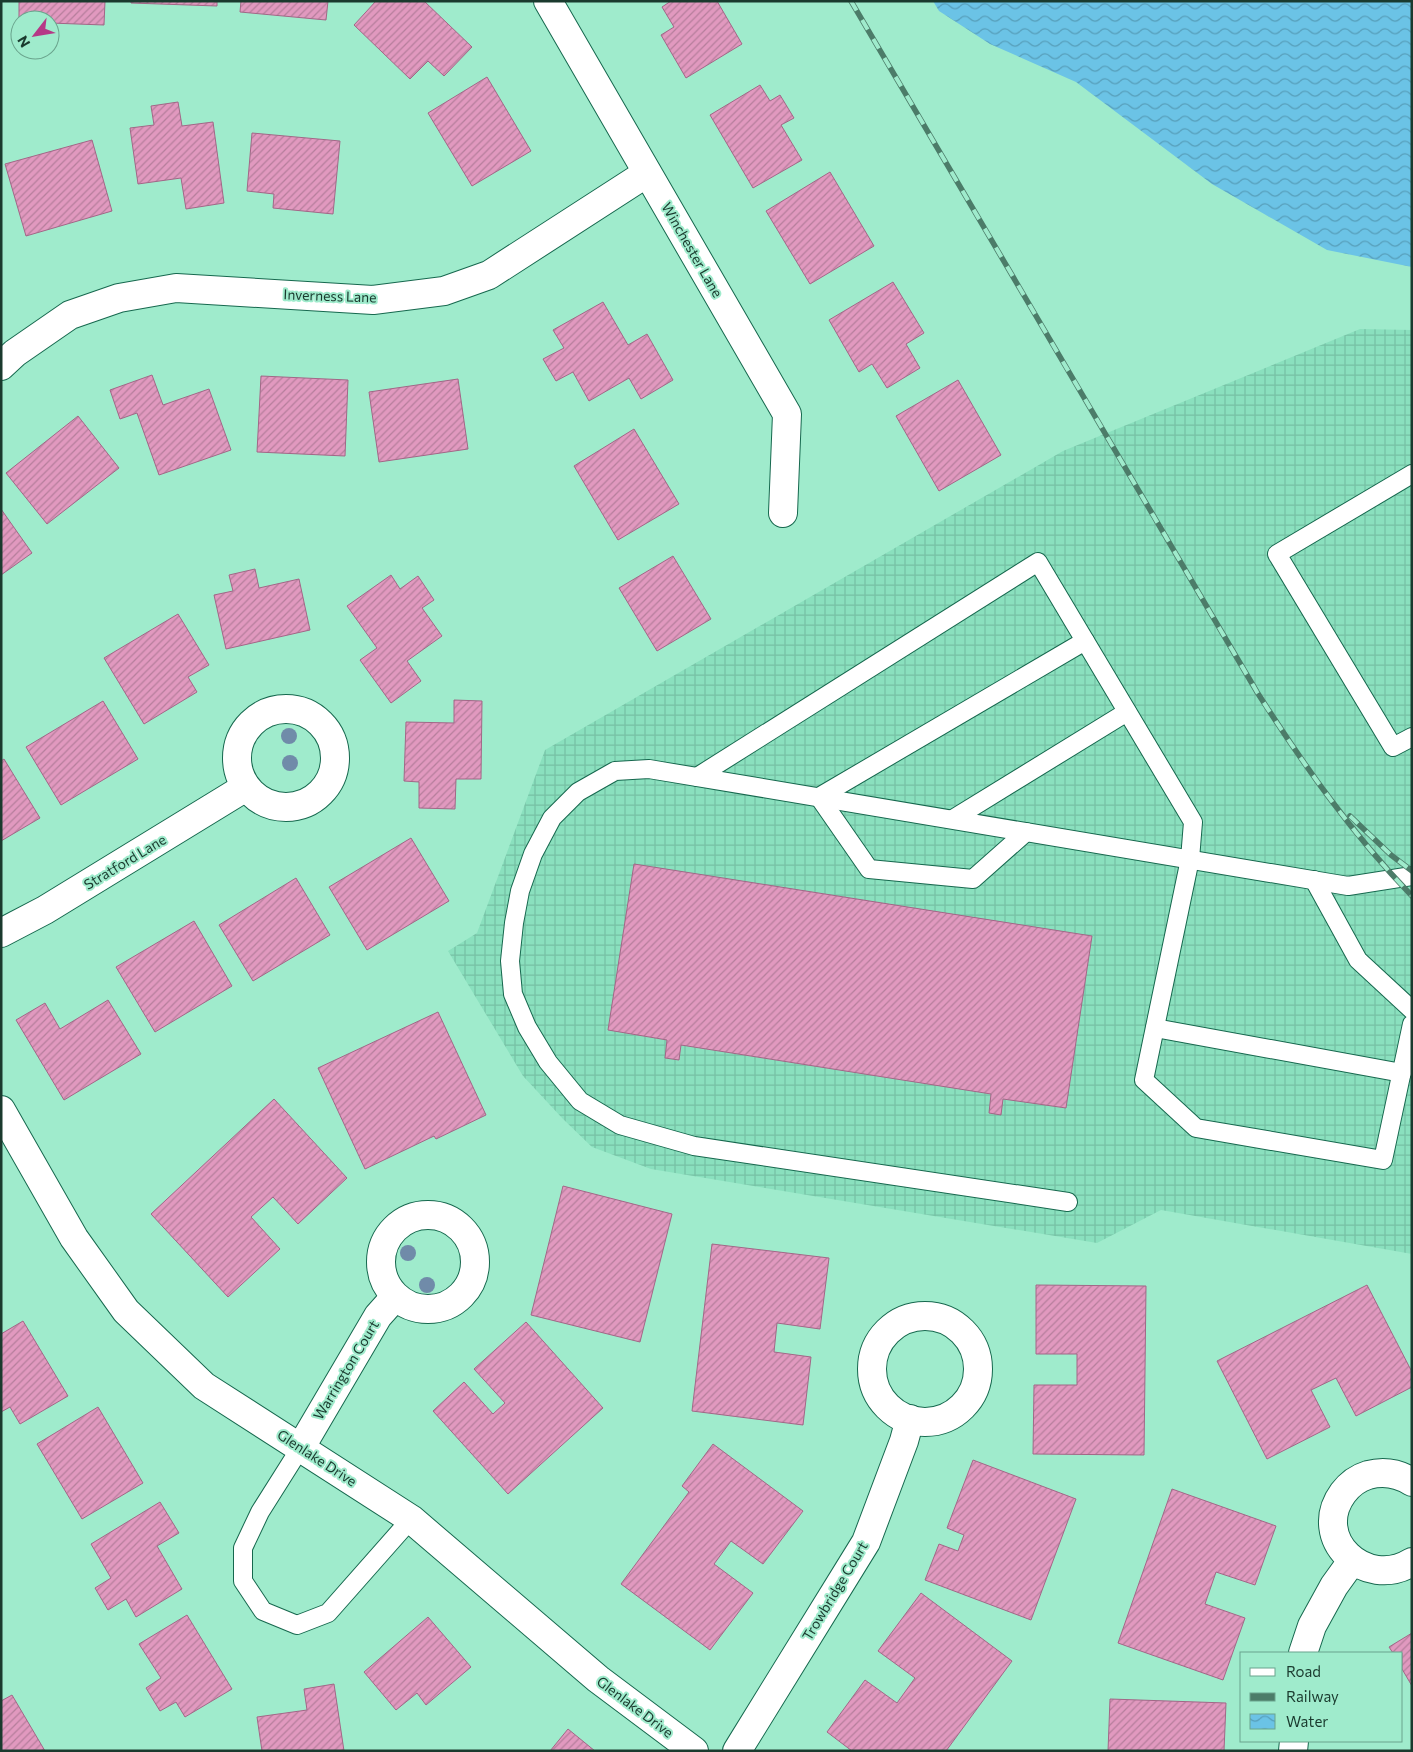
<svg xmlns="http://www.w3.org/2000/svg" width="1413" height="1752" font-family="Commissioner,sans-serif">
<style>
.industrial{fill:url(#industrial-grid)}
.water{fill:url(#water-waves)}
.building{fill:url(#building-hatch);stroke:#a26787}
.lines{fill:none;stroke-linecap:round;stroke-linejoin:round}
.service-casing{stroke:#16684e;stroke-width:20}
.minor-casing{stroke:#16684e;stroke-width:30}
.service{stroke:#fff;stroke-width:18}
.minor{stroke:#fff;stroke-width:28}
.rail-casing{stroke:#4c7c69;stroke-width:5.5}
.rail{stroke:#9febcc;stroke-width:4;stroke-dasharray:11;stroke-linecap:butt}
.tree{fill:#708ba9}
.labels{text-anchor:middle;stroke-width:4;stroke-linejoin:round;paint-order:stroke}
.street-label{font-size:14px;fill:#1a3a2e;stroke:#9febcc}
</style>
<defs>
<pattern id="industrial-grid" width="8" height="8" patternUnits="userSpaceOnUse" patternTransform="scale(1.25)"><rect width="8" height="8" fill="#8ae0be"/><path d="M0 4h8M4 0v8" fill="none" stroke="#76c1a4"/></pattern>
<pattern id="water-waves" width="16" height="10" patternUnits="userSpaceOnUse" patternTransform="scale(1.25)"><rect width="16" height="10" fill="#6bc3e6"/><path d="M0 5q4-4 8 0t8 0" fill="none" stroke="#579fbb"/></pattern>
<pattern id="building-hatch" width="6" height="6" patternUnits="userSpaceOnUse" patternTransform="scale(1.25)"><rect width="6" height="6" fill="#e199bf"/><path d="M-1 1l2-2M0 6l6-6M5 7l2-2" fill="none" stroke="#b67e9c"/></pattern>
</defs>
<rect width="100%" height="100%" fill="#9febcc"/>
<polygon class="industrial" points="1360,329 1412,330 1412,1254 1161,1210 1097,1243 651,1169 592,1147 563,1119 523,1076 448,951 477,933 545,750 1063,451"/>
<polygon class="water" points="933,1 1412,1 1412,267 1327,250 1212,184 1076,82 990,44 939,11"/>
<g class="building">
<polygon points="19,1 105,1 104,25 50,23 50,20 20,20 19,21"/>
<polygon points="131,1 217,1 217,6 131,3"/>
<polygon points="241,1 328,1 326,20 240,12"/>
<polygon points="376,1 424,1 472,47 444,76 428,61 410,79 354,25"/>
<polygon points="671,1 717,1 742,44 686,78 661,35 674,27 662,7"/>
<polygon points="487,77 531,151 472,186 428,113"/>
<polygon points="760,85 770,101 780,95 794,118 781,125 802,160 753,188 710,115"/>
<polygon points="178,102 182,126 213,122 224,203 186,209 181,178 138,184 130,128 154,125 151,106"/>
<polygon points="252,133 340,141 333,214 273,208 274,194 247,191"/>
<polygon points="92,140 112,211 26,236 5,164"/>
<polygon points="830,172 874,246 810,284 766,211"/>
<polygon points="893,282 924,333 906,344 920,368 887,388 872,364 859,372 829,320"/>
<polygon points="603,302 628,345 647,334 673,380 641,399 629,378 589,401 573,372 556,381 543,359 564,348 553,330"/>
<polygon points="152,375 163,405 209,389 231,450 159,475 137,413 120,419 110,390"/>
<polygon points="261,376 348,380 345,456 257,452"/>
<polygon points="458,379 468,449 379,462 369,392"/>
<polygon points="958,380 1001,455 939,491 896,416"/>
<polygon points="78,416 119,468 47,524 6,473"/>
<polygon points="634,429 679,504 618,540 574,466"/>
<polygon points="1,509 32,553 1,575"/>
<polygon points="673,556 711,619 657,651 619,588"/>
<polygon points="255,569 259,588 299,579 310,630 226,649 214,595 233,591 229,575"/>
<polygon points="391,575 400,589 418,576 434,600 422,608 442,636 407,661 421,681 391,703 360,660 377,648 347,606"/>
<polygon points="178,614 209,665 188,677 197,692 144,724 104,658"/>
<polygon points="454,700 482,701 481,779 456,779 455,809 419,808 419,782 404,781 406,722 454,723"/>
<polygon points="103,701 138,759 61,805 26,747"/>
<polygon points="4,759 40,818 1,841 1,761"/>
<polygon points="411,838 449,901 367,950 329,887"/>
<polygon points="634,864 1092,936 1066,1108 1003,1099 1001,1115 989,1113 991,1094 681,1045 679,1060 665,1058 667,1040 608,1030"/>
<polygon points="296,878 330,935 253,981 219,925"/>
<polygon points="194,921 232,986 155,1032 116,967"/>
<polygon points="108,1000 141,1054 64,1100 16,1020 45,1003 60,1029"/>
<polygon points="438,1012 486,1115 436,1139 434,1136 365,1169 318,1068"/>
<polygon points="274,1099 347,1178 298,1224 273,1197 251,1217 280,1249 228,1297 151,1214"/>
<polygon points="563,1186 672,1214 640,1342 531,1315"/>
<polygon points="712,1244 829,1258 820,1329 777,1323 774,1352 811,1357 803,1425 692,1411"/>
<polygon points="1036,1285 1146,1286 1144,1455 1033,1454 1034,1385 1077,1385 1077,1354 1036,1354"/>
<polygon points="1367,1285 1412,1372 1412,1387 1356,1416 1336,1378 1311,1390 1330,1427 1267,1459 1217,1361"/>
<polygon points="23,1321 68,1396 20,1424 10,1407 1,1412 1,1334"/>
<polygon points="526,1322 603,1408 508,1494 433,1411 464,1382 493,1414 505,1403 474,1369"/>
<polygon points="98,1407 143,1483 82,1519 37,1444"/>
<polygon points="713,1444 803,1511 763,1564 731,1541 714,1564 753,1593 710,1650 621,1584 689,1492 682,1486"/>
<polygon points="973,1460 1076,1499 1031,1620 925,1580 939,1544 958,1551 964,1535 947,1528"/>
<polygon points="1172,1489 1276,1526 1255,1585 1216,1572 1205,1604 1245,1618 1223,1680 1118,1643"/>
<polygon points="160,1502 179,1533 157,1546 182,1589 136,1617 126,1599 108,1610 95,1588 111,1578 91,1544"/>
<polygon points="921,1593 1012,1661 946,1751 852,1751 827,1732 865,1680 897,1703 915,1678 878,1651"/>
<polygon points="187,1615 232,1689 185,1717 176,1702 160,1711 146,1688 161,1678 139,1644"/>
<polygon points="428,1617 471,1667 426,1705 417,1693 396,1710 364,1672"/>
<polygon points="1412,1633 1412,1686 1402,1669 1402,1653 1393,1653 1389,1647"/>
<polygon points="334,1684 344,1751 262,1751 257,1717 307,1710 304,1689"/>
<polygon points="12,1695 45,1751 1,1751 1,1701"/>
<polygon points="1110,1699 1226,1703 1224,1751 1108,1751"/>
<polygon points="568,1729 595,1751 550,1751"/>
</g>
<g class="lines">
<defs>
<g id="service">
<polyline points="1412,474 1277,554 1393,747 1412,737"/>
<polyline points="697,777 1038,562 1193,822 1190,859 1144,1080 1196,1128 1383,1160 1412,1024"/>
<polyline points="953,819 1127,712"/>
<polyline points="1026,832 973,879 869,869 819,797 1085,641"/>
<polyline points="1314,880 1358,960 1412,1010"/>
<polyline points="1155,1028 1402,1073"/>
<polyline points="1068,1202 694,1146 620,1125 580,1101 548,1062 527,1027 513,994 510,961 514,923 520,891 533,854 552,818 578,792 615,771 649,769 1348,886 1412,876"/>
<polyline points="301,1447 260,1512 243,1548 243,1581 263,1611 297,1625 328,1613 411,1519"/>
</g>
<g id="minor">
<polyline points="548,1 787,414 783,513"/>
<polyline points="1,366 15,353 70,315 119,298 176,288 373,300 444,291 489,275 647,173"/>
<circle cx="286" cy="758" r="49"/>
<polyline points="1,933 45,910 246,787"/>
<polyline points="1,1110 74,1238 126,1311 204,1386 411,1519 598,1679 694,1751"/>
<circle cx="428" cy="1262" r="47"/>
<circle cx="925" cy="1369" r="53"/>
<polyline points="301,1447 378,1316 395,1297"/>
<path d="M1412 1482C1398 1473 1383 1471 1368 1475 1358 1478 1349 1485 1343 1493 1310 1538 1365 1591 1412 1562"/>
<polyline points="1303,1653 1312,1626 1334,1586 1352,1561"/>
<polyline points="737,1751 866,1542 904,1441 910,1419"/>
<polyline points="1293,1751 1294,1741"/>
</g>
</defs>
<use href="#service" class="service-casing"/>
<use href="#minor" class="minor-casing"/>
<use href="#service" class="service"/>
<use href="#minor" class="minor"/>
<defs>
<g id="rail">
<path d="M851 1 1257 692C1303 764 1352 834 1412 896"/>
<polyline points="1350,816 1391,855 1412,871"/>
</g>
</defs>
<use href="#rail" class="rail-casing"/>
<use href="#rail" class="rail"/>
</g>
<g class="tree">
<circle cx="289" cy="736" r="8"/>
<circle cx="290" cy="763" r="8"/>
<circle cx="408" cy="1253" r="8"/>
<circle cx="427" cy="1285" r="8"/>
</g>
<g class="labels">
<g class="street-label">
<text transform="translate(692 250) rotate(60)" y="5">Winchester Lane</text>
<text transform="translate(330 296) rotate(2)" y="5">Inverness Lane</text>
<text transform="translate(125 862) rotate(-31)" y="5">Stratford Lane</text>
<text transform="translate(346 1370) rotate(-59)" y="5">Warrington Court</text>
<text transform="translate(317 1458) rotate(33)" y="5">Glenlake Drive</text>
<text transform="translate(835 1591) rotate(-59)" y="5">Trowbridge Court</text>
<text transform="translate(635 1707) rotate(37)" y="5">Glenlake Drive</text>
</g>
</g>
<rect width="1413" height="1752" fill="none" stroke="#1a3a2e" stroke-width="5"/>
<rect x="1240" y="1652" width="162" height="90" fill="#9febcc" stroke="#6aa48d"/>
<rect x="1250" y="1668" width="25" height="8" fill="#ffffff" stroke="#6aa48d"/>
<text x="1286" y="1677" font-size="15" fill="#1a3a2e">Road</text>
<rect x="1250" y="1693" width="25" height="8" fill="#4c7c69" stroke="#6aa48d"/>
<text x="1286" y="1702" font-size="15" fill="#1a3a2e">Railway</text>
<rect x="1250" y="1714" width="25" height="15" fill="url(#water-waves)" stroke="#6aa48d"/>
<text x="1286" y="1727" font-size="15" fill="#1a3a2e">Water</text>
<g transform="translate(35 35) rotate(239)"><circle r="24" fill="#9febcc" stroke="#6aa48d"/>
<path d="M0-4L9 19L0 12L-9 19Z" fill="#b63886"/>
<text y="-8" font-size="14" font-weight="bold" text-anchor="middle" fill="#1a3a2e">N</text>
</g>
</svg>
